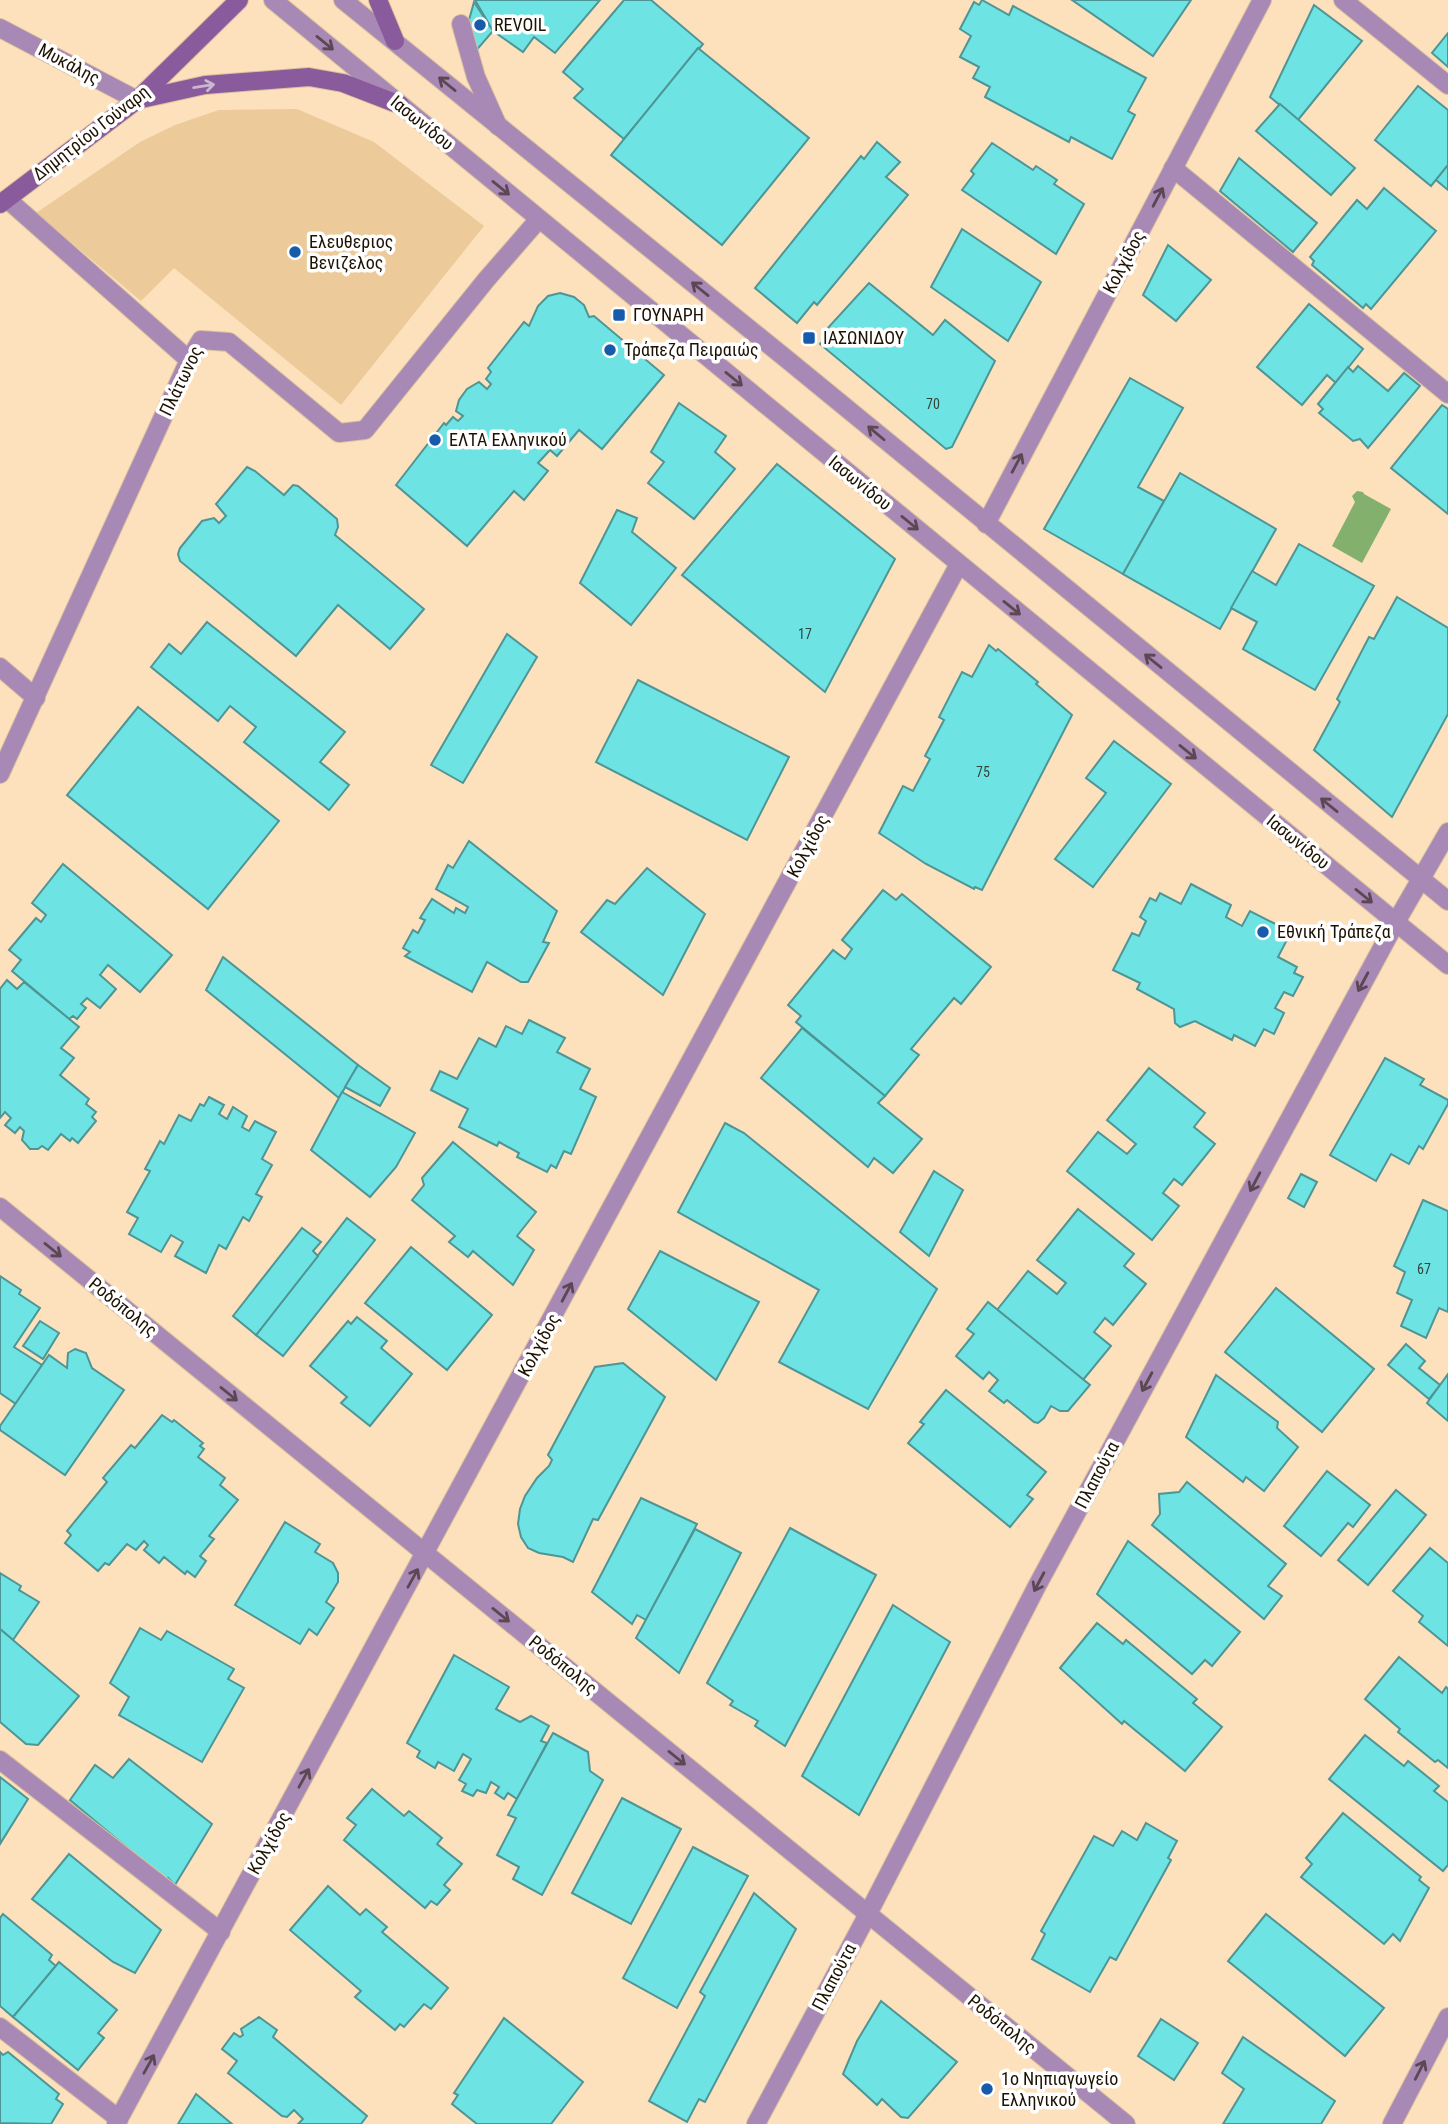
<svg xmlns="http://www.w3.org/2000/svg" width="1448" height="2124" font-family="'Roboto Condensed',sans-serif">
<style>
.green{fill:#ecca9a}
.water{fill:#83b06c}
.building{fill:#6ee3e4;stroke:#4e9595;stroke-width:2}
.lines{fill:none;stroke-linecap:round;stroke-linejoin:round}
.service-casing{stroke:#d8c09e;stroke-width:20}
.minor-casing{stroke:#d8c09e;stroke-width:20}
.tertiary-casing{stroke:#d8c09e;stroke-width:20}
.secondary-casing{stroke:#d8c09e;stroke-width:20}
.service{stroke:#a888b5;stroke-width:18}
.minor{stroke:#a888b5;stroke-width:18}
.tertiary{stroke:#a888b5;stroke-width:18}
.secondary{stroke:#895a9c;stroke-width:18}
.oneway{stroke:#5c4753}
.oneway2{stroke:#cab5d2}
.poi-dot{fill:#175bab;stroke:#fff;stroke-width:2.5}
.labels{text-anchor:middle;stroke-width:7;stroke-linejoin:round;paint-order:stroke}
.number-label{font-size:14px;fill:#31463a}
.poi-label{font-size:18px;fill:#1d1102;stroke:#fff;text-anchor:start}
.street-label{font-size:18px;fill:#1d1102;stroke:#fff}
</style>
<rect width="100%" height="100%" fill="#fce1bc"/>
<polygon class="green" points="297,109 374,142 484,226 341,405 174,268 141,301 36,213 140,142 175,125 219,110"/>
<polygon class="water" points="1357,491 1363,492 1364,494 1391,509 1362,563 1332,546 1355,502 1352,496"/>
<g class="building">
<polygon points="475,0 600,0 555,53 534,37 523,52 493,31"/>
<polygon points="624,0 651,0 703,44 624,139 574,98 583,89 563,72"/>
<polygon points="982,0 1009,15 1013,6 1146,78 1128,111 1135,115 1112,159 1071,137 1069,142 985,97 990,87 973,78 979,67 960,57 971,36 960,29 974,2 979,5"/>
<polygon points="1072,0 1191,0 1153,56"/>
<polygon points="474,2 493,31 474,53 469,20"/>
<polygon points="1314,5 1362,41 1298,120 1270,97"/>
<polygon points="1448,33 1448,67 1432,53"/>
<polygon points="698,48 809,138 722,245 611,155"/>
<polygon points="1418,86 1448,110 1448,165 1431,186 1375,140"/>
<polygon points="1280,104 1355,168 1331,195 1256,131"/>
<polygon points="877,142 900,162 886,177 908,195 817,305 814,302 797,323 755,288 861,156 864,159"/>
<polygon points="992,143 1033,170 1036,166 1057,180 1054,184 1084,204 1056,254 962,190 974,174 971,171"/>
<polygon points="1239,158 1317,223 1293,252 1220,191"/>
<polygon points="1448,165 1448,190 1436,180"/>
<polygon points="1384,188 1436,231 1371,309 1366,304 1363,308 1312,265 1314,261 1310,257 1357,200 1367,209"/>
<polygon points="962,229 1041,282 1008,341 931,287"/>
<polygon points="1168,245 1211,280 1176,321 1143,295"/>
<polygon points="869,283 933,335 945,320 995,361 952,447 946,449 820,344 829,334 825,331"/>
<polygon points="560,293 574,297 584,305 589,317 594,316 664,375 602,449 579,430 557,456 550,450 538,463 548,471 524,500 514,491 467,546 396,485 444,423 446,425 453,417 458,421 463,416 456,411 459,400 467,389 479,382 487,389 491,384 486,379 491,372 488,368 524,322 529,326 538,306 548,296"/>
<polygon points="1309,304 1363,349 1336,383 1327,375 1302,405 1257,367"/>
<polygon points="1358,366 1388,391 1404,373 1420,386 1368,448 1360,439 1353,441 1319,413 1323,409 1318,404 1348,367 1353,372"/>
<polygon points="1130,378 1183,408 1138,487 1164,501 1123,574 1044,529"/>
<polygon points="679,403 726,436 715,452 735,469 694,519 648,483 664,462 651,452"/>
<polygon points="1442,405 1448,409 1448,514 1391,468"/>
<polygon points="777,464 895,559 825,692 682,575"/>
<polygon points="247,467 255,471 284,495 293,485 298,486 337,519 338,527 335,535 424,609 390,649 338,605 296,656 180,561 178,554 180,548 202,521 214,518 219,523 226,516 216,504"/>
<polygon points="1180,473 1276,529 1220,629 1123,574"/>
<polygon points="617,510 637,518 632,532 676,568 631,625 580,583"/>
<polygon points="1299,544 1374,586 1315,690 1243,649 1257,622 1231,608 1252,571 1276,585"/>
<polygon points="1397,597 1448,628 1448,714 1392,817 1314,750 1340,702 1337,699 1369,637 1374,639"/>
<polygon points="207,622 345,732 320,762 349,785 329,810 244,742 256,727 230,706 218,721 151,667 169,644 181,654"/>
<polygon points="507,634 537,657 463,783 431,765"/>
<polygon points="989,645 996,651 998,649 1038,682 1036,684 1072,715 982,890 975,887 974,889 926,864 879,833 903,786 913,791 930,759 925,756 944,720 939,717 962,672 972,677"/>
<polygon points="638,680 789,757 747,840 596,762"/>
<polygon points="138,707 279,821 208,909 67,795"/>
<polygon points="1114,741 1171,784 1093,887 1055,859 1106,793 1086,778"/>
<polygon points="469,841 557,911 543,942 549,943 528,982 521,982 487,962 472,992 405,956 410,952 403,948 413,930 418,933 425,920 420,918 432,899 454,913 456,908 465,913 468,907 436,889 448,865 453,868"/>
<polygon points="63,864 172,955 140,992 108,965 100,975 116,989 100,1008 87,998 81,1004 86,1008 77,1019 73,1016 69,1019 12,971 21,960 9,950 36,918 41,922 46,915 32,903"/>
<polygon points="647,868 705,914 663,995 581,932 607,900 615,904"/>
<polygon points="1191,884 1231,905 1226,917 1242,926 1250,911 1291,932 1278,957 1297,967 1294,973 1303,977 1293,996 1284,992 1275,1008 1284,1013 1274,1034 1264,1029 1255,1046 1234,1035 1232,1040 1195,1021 1180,1027 1175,1023 1174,1009 1137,989 1140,983 1113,970 1132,933 1139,936 1146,921 1140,917 1150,898 1156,901 1160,893 1181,904"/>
<polygon points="883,890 896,900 902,894 991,967 961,1004 954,998 911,1049 919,1055 885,1096 796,1022 801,1016 788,1005 833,950 845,959 852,949 842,940"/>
<polygon points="223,957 358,1065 339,1098 206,990"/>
<polygon points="7,980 17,989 24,982 79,1027 61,1048 74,1058 60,1075 89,1099 86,1104 96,1112 92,1117 96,1121 78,1143 72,1138 70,1141 61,1134 48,1150 42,1146 38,1149 30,1149 22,1140 24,1131 20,1127 15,1133 5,1125 11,1118 5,1112 0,1118 0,989"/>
<polygon points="529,1020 565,1038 557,1052 590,1069 580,1089 596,1097 571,1154 564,1151 556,1168 551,1165 547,1172 517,1157 519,1153 499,1142 497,1146 459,1127 468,1109 431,1090 440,1071 457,1079 479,1038 496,1047 506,1026 522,1034"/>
<polygon points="802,1028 885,1096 878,1103 922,1139 893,1173 874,1158 868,1167 761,1078"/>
<polygon points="1385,1058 1424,1079 1420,1085 1448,1100 1448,1104 1423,1149 1419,1146 1409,1164 1391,1154 1376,1181 1330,1155"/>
<polygon points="358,1065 390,1088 380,1106 345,1087"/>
<polygon points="1149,1068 1205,1113 1194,1127 1215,1144 1182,1185 1174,1179 1163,1193 1179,1206 1152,1240 1067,1171 1098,1132 1127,1154 1136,1144 1107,1120"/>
<polygon points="342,1092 415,1133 396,1167 370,1197 311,1150"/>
<polygon points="209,1097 224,1105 219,1114 227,1119 233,1107 247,1116 242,1127 249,1131 255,1121 276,1132 262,1159 272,1165 256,1194 262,1197 249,1221 243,1217 226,1249 219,1245 206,1273 175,1256 183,1242 171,1235 161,1252 129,1234 138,1218 127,1212 150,1171 145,1169 160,1141 164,1144 179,1115 191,1121 200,1104 204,1106"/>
<polygon points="725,1123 744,1133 937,1289 868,1409 779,1362 819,1290 678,1212"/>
<polygon points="453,1142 536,1212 517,1236 534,1250 513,1285 473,1251 468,1257 449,1242 455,1236 412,1200 424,1185 422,1178"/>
<polygon points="934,1171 963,1190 929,1256 900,1232"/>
<polygon points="1301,1174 1317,1182 1304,1207 1288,1198"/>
<polygon points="1423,1200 1448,1211 1448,1312 1439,1308 1426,1338 1401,1326 1412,1300 1397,1293 1405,1272 1394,1266"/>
<polygon points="1078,1209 1134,1254 1124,1266 1146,1284 1113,1325 1105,1318 1094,1332 1111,1346 1083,1380 997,1310 1028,1271 1057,1294 1066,1283 1037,1260"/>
<polygon points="347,1218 375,1240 283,1356 256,1335"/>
<polygon points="302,1228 321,1242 313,1251 318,1256 256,1335 233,1316"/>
<polygon points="411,1247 492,1315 447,1370 365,1303"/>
<polygon points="660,1251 759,1302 716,1380 628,1309"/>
<polygon points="0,1276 21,1290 19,1294 40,1308 14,1347 42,1365 16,1404 0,1393"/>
<polygon points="1276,1288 1374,1369 1322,1432 1225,1352"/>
<polygon points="988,1302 1090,1385 1068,1411 1060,1411 1051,1406 1044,1418 1038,1423 1034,1422 1007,1400 1004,1403 989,1391 998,1380 989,1372 983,1379 956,1356 974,1334 967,1329"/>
<polygon points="357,1317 387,1341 381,1348 412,1374 370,1426 341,1403 347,1397 310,1366 348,1321 351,1324"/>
<polygon points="40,1321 59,1333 43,1359 23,1346"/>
<polygon points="1406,1344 1425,1361 1419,1368 1440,1385 1429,1399 1388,1365"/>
<polygon points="75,1349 86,1353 92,1368 124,1390 65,1475 0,1430 0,1426 49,1355 67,1368 68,1353"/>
<polygon points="623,1363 665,1397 598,1520 593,1519 573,1562 563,1557 539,1553 528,1548 521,1537 518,1524 520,1509 525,1496 537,1478 549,1466 552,1460 548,1455 595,1367"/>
<polygon points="1448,1374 1448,1421 1427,1403"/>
<polygon points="1216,1375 1278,1422 1277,1428 1298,1447 1264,1491 1246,1477 1243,1482 1186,1437"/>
<polygon points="946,1390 1046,1472 1027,1495 1033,1499 1010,1527 908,1443 924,1424 920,1422"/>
<polygon points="162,1415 172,1422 174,1420 203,1443 200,1446 204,1449 198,1457 225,1478 220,1485 238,1500 209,1536 214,1539 200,1556 206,1561 195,1577 187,1571 185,1574 164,1557 159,1563 144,1550 148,1545 144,1541 136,1550 127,1544 109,1565 105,1563 98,1571 65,1543 71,1535 67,1531 107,1482 103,1478 131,1445 135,1448"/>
<polygon points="1327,1471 1370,1505 1353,1527 1348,1523 1321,1556 1284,1526"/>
<polygon points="1187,1482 1286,1564 1268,1586 1282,1596 1264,1619 1152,1525 1160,1514 1159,1494 1179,1492"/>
<polygon points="1396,1490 1426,1515 1368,1585 1338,1560"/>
<polygon points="641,1498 697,1524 646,1620 637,1615 632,1624 592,1592"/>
<polygon points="285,1522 320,1544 315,1552 333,1563 338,1573 338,1582 326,1602 334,1608 317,1635 309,1629 300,1644 235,1605"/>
<polygon points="790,1528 876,1575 785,1746 755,1726 758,1721 730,1705 733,1701 707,1683"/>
<polygon points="695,1529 741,1553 679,1673 636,1638"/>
<polygon points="1128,1541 1240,1632 1212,1666 1205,1660 1192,1674 1097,1594"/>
<polygon points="1430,1548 1448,1563 1448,1646 1419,1622 1423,1616 1393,1591"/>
<polygon points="0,1573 21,1586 19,1590 39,1602 13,1640 0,1629"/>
<polygon points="893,1605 950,1642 859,1815 802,1776"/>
<polygon points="1097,1623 1123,1644 1126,1640 1197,1699 1193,1703 1222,1727 1185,1771 1124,1721 1122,1724 1060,1668"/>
<polygon points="140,1628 161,1640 167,1631 234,1669 228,1679 244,1688 202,1762 119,1715 129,1697 110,1683"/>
<polygon points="0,1629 79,1696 38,1745 26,1744 0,1722"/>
<polygon points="454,1655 509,1687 496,1709 520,1722 531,1716 549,1726 541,1741 547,1743 517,1799 508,1793 504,1799 495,1793 499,1787 491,1782 486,1793 477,1790 473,1796 462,1791 466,1784 459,1780 471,1759 463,1754 454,1771 438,1762 435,1768 417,1757 420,1751 407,1743"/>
<polygon points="1399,1657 1442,1693 1446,1687 1448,1689 1448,1768 1438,1760 1435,1762 1398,1732 1400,1729 1365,1699"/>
<polygon points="553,1733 588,1752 590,1771 603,1780 542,1895 513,1879 519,1867 497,1855 516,1818 508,1815"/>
<polygon points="1365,1735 1404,1766 1408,1761 1439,1786 1434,1791 1448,1802 1448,1865 1443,1871 1329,1779"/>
<polygon points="129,1759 212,1824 175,1885 168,1878 163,1883 143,1861 70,1800 95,1765 113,1778"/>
<polygon points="0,1777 28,1799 0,1844"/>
<polygon points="372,1789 404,1816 409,1811 442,1838 437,1844 462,1864 444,1885 450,1890 437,1905 431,1901 425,1908 344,1840 356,1825 347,1818"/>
<polygon points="622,1798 681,1829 631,1924 572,1893"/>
<polygon points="1343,1813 1421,1877 1419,1880 1429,1888 1400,1941 1393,1934 1384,1944 1301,1877 1312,1864 1306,1858"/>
<polygon points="1146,1823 1177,1841 1168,1858 1171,1860 1116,1960 1110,1957 1090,1992 1032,1959 1045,1934 1041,1931 1094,1836 1113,1846 1122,1831 1137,1840"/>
<polygon points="693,1847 748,1876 677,2008 623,1978"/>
<polygon points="69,1854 161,1930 135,1973 113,1962 32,1899"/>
<polygon points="328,1886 360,1915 366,1909 387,1927 382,1932 448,1988 431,2009 424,2004 404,2027 400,2024 395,2030 355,1997 361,1991 290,1930"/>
<polygon points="754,1893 796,1929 705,2102 699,2099 687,2122 649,2101 705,1996 700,1992"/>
<polygon points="3,1914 52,1955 49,1960 56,1966 13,2017 0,2006 0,1918"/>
<polygon points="1266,1914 1384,2008 1345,2056 1228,1961"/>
<polygon points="59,1962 117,2010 98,2033 104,2038 78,2070 13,2017"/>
<polygon points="881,2001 957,2062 908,2118 901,2117 882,2099 877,2105 843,2074 857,2041"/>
<polygon points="259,2017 277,2030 273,2037 367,2116 361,2124 298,2124 303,2119 294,2110 287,2117 282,2116 228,2073 237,2061 222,2049 234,2033 240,2037 243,2035 241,2029"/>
<polygon points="504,2018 583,2082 551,2124 477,2124 452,2104 458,2095 454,2093"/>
<polygon points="1161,2019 1198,2043 1174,2080 1138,2056"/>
<polygon points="1243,2037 1335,2101 1321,2124 1223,2124 1244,2089 1222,2073"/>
<polygon points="0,2052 3,2055 8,2052 59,2094 56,2099 63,2104 51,2124 0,2123"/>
<polygon points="196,2094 232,2124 178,2124"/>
</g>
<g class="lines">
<defs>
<g id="service">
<polyline points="1343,0 1448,85"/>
<polyline points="461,24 476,77 498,126"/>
<polyline points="1173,168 1448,394"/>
<polyline points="7,199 189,360"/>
<polyline points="0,667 36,698"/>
<polyline points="0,1760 221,1932"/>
<polyline points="0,2027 119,2119"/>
</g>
<g id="minor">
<polyline points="986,524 1262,0"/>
<polyline points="0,774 189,360 201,340 229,342 339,433 365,430 486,280 539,219"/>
<polyline points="0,1207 1126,2124"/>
<polyline points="116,2124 959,564"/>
<polyline points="756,2124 868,1914 1038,1584 1396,922 1448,832"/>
<polyline points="1392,2124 1448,2017"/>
</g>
<g id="tertiary">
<polyline points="273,0 1448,965"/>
<polyline points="343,0 789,361 1448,901"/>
<polyline points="0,28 137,100"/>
</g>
<g id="secondary">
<polyline points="378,0 395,41"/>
<polyline points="137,100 205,85 309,77 343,83 400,105"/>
<polyline points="0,204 137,100 239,0"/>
</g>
</defs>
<use href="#service" class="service-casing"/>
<use href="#minor" class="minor-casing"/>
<use href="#tertiary" class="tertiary-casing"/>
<use href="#secondary" class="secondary-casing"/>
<use href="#service" class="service"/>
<use href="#minor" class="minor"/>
<use href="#tertiary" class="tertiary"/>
<use href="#secondary" class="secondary"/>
</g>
<defs><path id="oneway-shaft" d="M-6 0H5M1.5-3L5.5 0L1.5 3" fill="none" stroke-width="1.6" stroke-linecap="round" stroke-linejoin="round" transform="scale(1.75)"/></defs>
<g class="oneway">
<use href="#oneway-shaft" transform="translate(325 43) rotate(39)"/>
<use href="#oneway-shaft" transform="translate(447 84) rotate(-141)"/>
<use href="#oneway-shaft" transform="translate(501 188) rotate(39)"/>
<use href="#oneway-shaft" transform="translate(1158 197) rotate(-62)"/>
<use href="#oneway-shaft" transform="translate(700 289) rotate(-141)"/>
<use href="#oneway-shaft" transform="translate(734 379) rotate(39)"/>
<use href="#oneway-shaft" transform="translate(876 433) rotate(-140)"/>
<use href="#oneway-shaft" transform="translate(1017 463) rotate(-62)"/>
<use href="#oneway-shaft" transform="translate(910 523) rotate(39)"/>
<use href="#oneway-shaft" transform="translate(1012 608) rotate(39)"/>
<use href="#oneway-shaft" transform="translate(1153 661) rotate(-141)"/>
<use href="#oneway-shaft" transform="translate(1188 752) rotate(39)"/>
<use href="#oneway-shaft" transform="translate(1329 805) rotate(-141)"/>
<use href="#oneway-shaft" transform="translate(1364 896) rotate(39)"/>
<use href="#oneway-shaft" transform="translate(1363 982) rotate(118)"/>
<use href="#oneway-shaft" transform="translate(1255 1182) rotate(118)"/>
<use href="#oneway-shaft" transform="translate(53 1250) rotate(39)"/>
<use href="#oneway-shaft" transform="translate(567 1292) rotate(-62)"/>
<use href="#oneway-shaft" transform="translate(1147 1382) rotate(118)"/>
<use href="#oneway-shaft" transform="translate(229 1394) rotate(39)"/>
<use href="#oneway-shaft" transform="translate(413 1578) rotate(-61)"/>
<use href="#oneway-shaft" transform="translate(1039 1582) rotate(118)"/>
<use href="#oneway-shaft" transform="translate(501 1615) rotate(39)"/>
<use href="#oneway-shaft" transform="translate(677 1758) rotate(39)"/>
<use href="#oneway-shaft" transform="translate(304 1778) rotate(-61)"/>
<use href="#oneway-shaft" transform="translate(149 2064) rotate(-61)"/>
<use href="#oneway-shaft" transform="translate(1420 2070) rotate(-63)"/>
</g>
<use class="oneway2" href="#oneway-shaft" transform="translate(204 86) rotate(-9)"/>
<g class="poi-dot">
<circle cx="480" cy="25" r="7"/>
<circle cx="295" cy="252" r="7"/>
<rect x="612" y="308" width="14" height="14" rx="3.5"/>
<rect x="802" y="331" width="14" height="14" rx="3.5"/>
<circle cx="610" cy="350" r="7"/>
<circle cx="435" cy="440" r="7"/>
<circle cx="1263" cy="932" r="7"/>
<circle cx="987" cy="2089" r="7"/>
</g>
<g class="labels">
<g class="number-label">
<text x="933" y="409">70</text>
<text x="805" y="639">17</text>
<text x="983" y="777">75</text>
<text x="1424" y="1274">67</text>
</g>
<g class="poi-label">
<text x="494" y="31">REVOIL</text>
<text x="309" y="248">Ελευθεριος<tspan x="309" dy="21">Βενιζελος</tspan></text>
<text x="633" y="321">ΓΟΥΝΑΡΗ</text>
<text x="823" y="344">ΙΑΣΩΝΙΔΟΥ</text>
<text x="624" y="356">Τράπεζα Πειραιώς</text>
<text x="449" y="446">ΕΛΤΑ Ελληνικού</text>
<text x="1277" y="938">Εθνική Τράπεζα</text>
<text x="1001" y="2085">1ο Νηπιαγωγείο<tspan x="1001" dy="21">Ελληνικού</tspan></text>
</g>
<g class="street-label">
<text transform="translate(69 64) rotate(28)" y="6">Μυκάλης</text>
<text transform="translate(422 123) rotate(39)" y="6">Ιασωνίδου</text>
<text transform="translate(91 133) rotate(-38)" y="6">Δημητρίου Γούναρη</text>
<text transform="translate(1124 262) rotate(-62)" y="6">Κολχίδος</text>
<text transform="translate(181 381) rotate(-64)" y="6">Πλάτωνος</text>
<text transform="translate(860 483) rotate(39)" y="6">Ιασωνίδου</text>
<text transform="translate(1298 842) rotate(39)" y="6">Ιασωνίδου</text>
<text transform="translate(808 846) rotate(-62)" y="6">Κολχίδος</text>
<text transform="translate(123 1307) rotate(39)" y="6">Ροδόπολης</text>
<text transform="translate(539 1345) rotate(-62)" y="6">Κολχίδος</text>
<text transform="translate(1097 1475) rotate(-62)" y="6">Πλαπούτα</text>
<text transform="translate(563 1665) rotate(39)" y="6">Ροδόπολης</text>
<text transform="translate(269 1843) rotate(-61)" y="6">Κολχίδος</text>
<text transform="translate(834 1977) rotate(-62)" y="6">Πλαπούτα</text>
<text transform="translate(1002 2024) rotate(39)" y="6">Ροδόπολης</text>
</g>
</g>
</svg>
